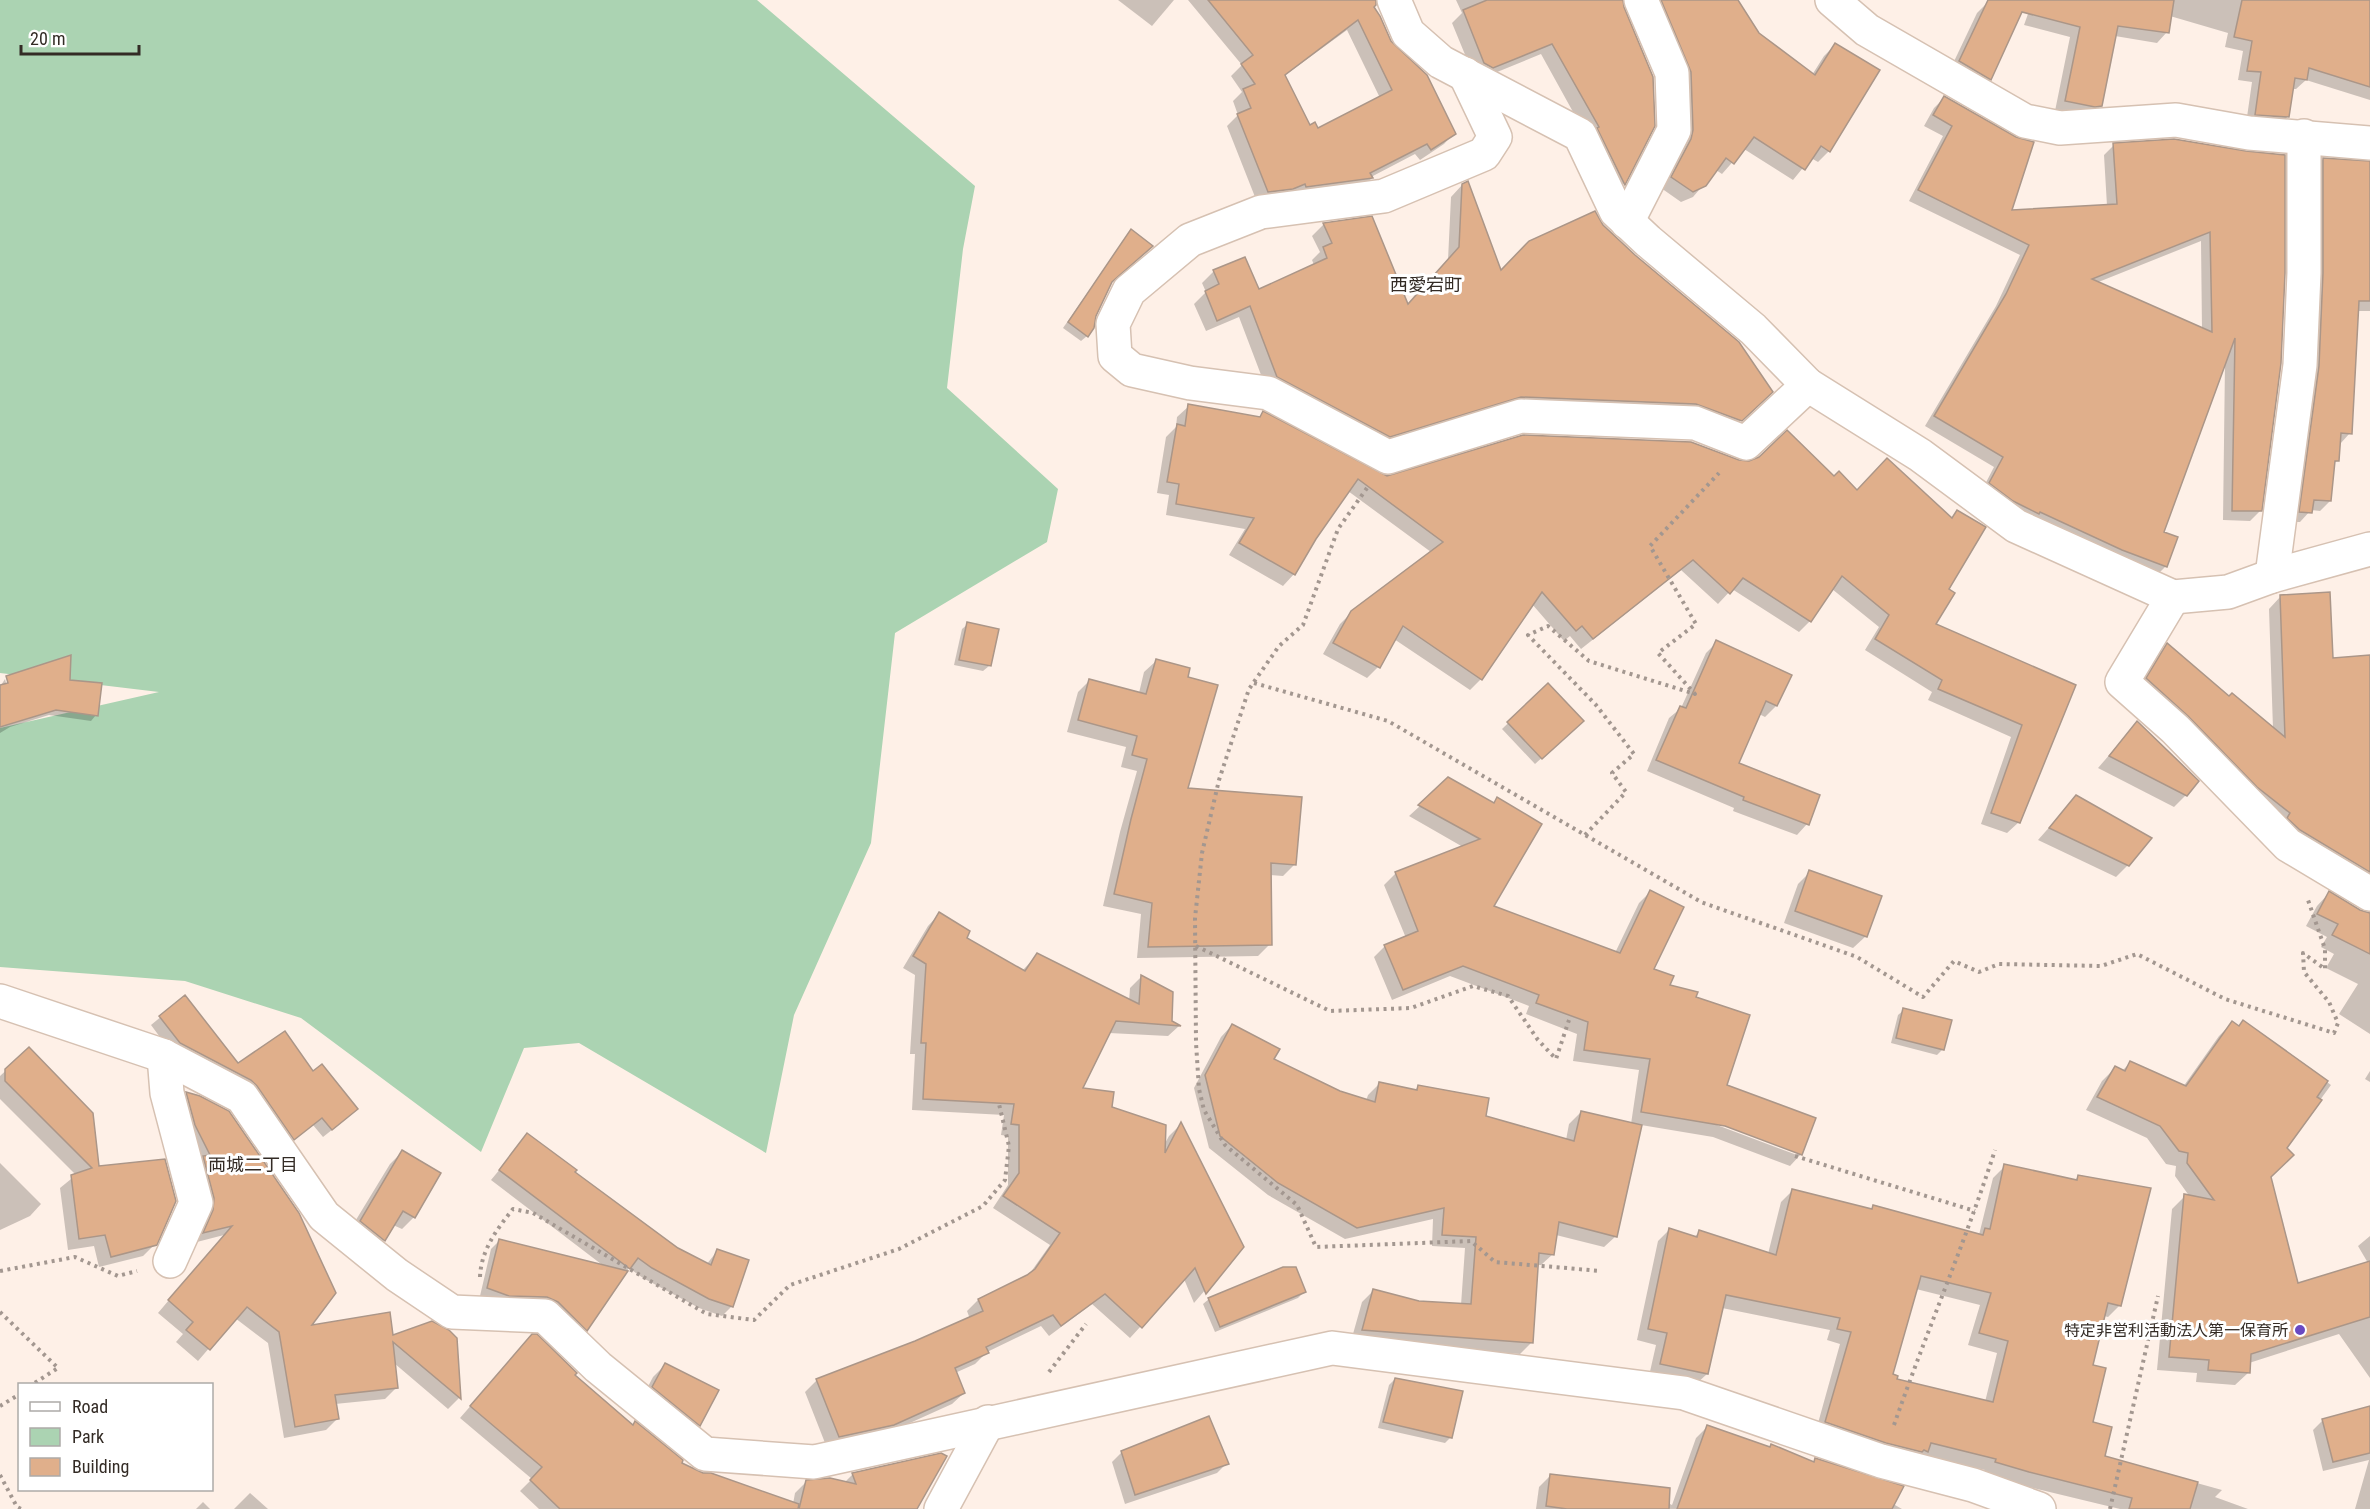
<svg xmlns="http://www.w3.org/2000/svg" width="2370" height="1509" font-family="'Roboto Condensed','Noto Sans JP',sans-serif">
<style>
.green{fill:#abd3b2}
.shadow{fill:#0003;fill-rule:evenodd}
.building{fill:#e0af8b;stroke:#ab9688;stroke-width:1.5;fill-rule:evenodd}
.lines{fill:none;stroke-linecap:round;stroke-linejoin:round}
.minor-casing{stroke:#d6c1b2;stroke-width:36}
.path{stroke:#a39790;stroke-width:4;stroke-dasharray:3 4.5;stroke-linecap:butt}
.minor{stroke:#fff;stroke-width:33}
.poi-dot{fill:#6a49c2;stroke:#fff;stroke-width:2}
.labels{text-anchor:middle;stroke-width:6;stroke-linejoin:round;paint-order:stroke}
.poi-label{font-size:16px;fill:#332b25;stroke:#fff;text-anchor:end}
.neighbourhood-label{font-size:18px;fill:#332b25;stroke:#fff}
</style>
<rect width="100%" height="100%" fill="#fef0e7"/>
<polygon class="green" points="0,0 757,0 975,186 963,249 947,388 1058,489 1047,542 895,633 871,843 794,1015 766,1153 579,1043 524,1048 481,1152 301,1018 185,981 0,967 0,728 159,692 0,673"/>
<g class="shadow">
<polygon points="1118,0 1174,0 1152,26"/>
<path d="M1188 0H1365L1394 48 1454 133 1444 144 1420 160 1415 154 1371 177 1372 178 1361 189 1257 202 1227 126 1238 115 1233 101 1242 92 1231 76 1242 65ZM1347 30 1380 98 1317 130 1309 127 1284 76Z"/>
<polygon points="1456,0 1621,0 1654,125 1623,185 1613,195 1588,139 1541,54 1480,79 1473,74 1452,23 1462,13"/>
<polygon points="1644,0 1736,0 1758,34 1812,75 1824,56 1835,45 1829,151 1818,162 1811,158 1793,180 1744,149 1722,174 1716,170 1693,197 1681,202 1661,188 1680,151"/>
<polygon points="2033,0 2370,0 2370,100 2306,80 2296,89 2292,89 2287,117 2277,127 2246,124 2252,82 2238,80 2243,51 2225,47 2228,33 2170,16 2167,32 2157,43 2115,36 2101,106 2090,116 2055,111 2070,37 2024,25"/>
<polygon points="1989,1 1990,79 1978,91 1948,74 1977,13"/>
<path d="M1944 98 2010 211 2107 206 2104 155 2114 145 2246 153 2260 511 2250 521 2223 520 2225 362 2162 532 2166 566 2156 576 1980 494 1994 467 1925 426 1996 306 2020 255 1909 201 1943 136 1924 126 1934 108ZM2201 241 2202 330 2096 283Z"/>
<polygon points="2323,159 2370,163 2370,311 2357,311 2350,433 2340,444 2338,460 2333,464 2330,501 2320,511 2311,510 2300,522 2290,522 2313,170"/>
<polygon points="1462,185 1500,272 1602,226 1760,403 1729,432 1684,415 1378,448 1266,388 1239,317 1206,331 1194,304 1206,292 1202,283 1214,271 1258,291 1314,265 1312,260 1320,252 1312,236 1324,224 1407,306 1448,260 1451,197"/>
<polygon points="1131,231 1087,336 1081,341 1063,328"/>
<polygon points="1189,406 1258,418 1263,413 1387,477 1739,462 1834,478 1856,492 1951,519 1958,512 1947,590 1934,625 2074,686 2019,822 2007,833 1981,824 2011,737 1928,700 1932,692 1865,650 1879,627 1832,589 1810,621 1799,632 1732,589 1718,604 1681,570 1581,649 1570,636 1564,641 1532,604 1481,679 1470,690 1394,639 1378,667 1367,678 1323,654 1340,624 1352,612 1431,552 1348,491 1315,538 1294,574 1283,586 1229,555 1245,529 1166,515 1169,495 1157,493 1166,437 1176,427 1177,417"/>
<polygon points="2281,596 2331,660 2370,656 2370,893 2287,842 2135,691 2155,657 2167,645 2229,698 2273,729 2269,609"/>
<polygon points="968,624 989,666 983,671 954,665 962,629"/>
<polygon points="1717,642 1790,676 1776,706 1765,717 1759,714 1737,764 1818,796 1807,824 1797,835 1733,811 1734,808 1647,771 1669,718 1681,708 1706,653"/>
<polygon points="1156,661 1186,678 1186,790 1295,864 1283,876 1269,875 1270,944 1258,956 1137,958 1141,914 1103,906 1120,832 1137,771 1121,767 1126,747 1067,732 1078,692 1090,680 1139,693 1144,672"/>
<polygon points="7,677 68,681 96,715 91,721 49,715 10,727 0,733 0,687 5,679 8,691"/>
<polygon points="1548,685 1576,727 1535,764 1502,729"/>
<polygon points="2137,723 2186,795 2174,807 2098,768"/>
<polygon points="2076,797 2128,865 2116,877 2038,840"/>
<path d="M1498 799 1491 906 1615 953 1639 903 1651 891 1652 969 1668 986 1694 998 1725 1086 1801 1154 1790 1166 1713 1137 1641 1125 1616 1236 1604 1247 1556 1235 1553 1254 1541 1265H1536L1531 1343 1520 1354 1351 1341 1362 1302 1374 1290 1419 1303 1461 1305 1465 1248 1432 1246 1433 1219 1345 1239 1268 1195 1209 1148 1194 1088 1221 1037 1232 1025 1272 1059 1339 1092 1366 1101 1368 1095 1379 1084 1414 1091 1418 1087 1484 1117 1566 1140 1569 1124 1581 1112 1631 1124 1639 1070 1573 1061 1577 1034 1526 1014 1529 1006 1450 976 1392 1000 1374 957 1385 946 1406 938 1384 885 1395 874 1463 847 1409 816 1420 806 1493 804ZM1718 1122 1797 1152V1155L1717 1125Z"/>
<polygon points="1810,872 1866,936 1853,948 1784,923 1798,884"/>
<polygon points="2329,893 2360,912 2370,914 2370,1034 2339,1014 2358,984 2326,968 2334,954 2321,947 2327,937 2306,926 2317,906"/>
<polygon points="939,914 965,938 1022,971 1037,955 1129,1001 1130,988 1141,977 1170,1022 1179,1026 1168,1036 1109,1033 1081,1090 1111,1108 1163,1147 1169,1136 1180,1125 1242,1247 1194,1303 1184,1279 1130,1338 1092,1304 1049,1336 1041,1326 987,1352 975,1364 955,1373 964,1393 952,1404 881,1436 827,1448 805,1392 817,1380 915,1343 970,1319 967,1311 978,1300 1028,1276 1050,1245 993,1208 1008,1185 1008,1136 1001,1135 1004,1115 912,1110 915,1054 910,1054 915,975 903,968 928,926"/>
<polygon points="185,997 238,1065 347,1118 323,1137 313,1125 285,1147 171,1052 151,1025"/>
<polygon points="1904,1010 1943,1049 1937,1055 1891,1043 1898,1015"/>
<polygon points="2243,1022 2331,1085 2285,1148 2270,1177 2297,1285 2368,1263 2358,1246 2370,1236 2370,1378 2339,1334 2249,1363 2248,1373 2235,1385 2196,1382 2197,1373 2157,1370 2172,1209 2185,1196 2190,1197 2175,1176 2176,1166 2166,1164 2147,1138 2086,1110 2102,1081 2115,1068 2122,1071 2130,1063 2183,1087 2219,1036 2232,1023 2238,1028"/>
<polygon points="29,1049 98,1168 155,1244 143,1256 99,1267 94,1246 68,1250 60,1188 76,1175 0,1099 0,1076"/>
<polygon points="2370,1071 2370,1082 2365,1079"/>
<polygon points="187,1094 309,1327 391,1337 455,1339 459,1398 448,1409 394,1363 396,1388 385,1399 335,1404 337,1419 326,1430 284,1438 268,1343 235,1318 198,1361 176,1342 183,1334 158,1313 224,1235 193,1243 175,1105"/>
<polygon points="528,1135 573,1173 677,1250 706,1265 718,1250 732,1306 722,1316 699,1308 643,1278 629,1268 586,1330 578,1338 480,1296 491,1249 499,1241 605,1267 491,1180"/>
<polygon points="402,1152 439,1173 414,1217 402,1229 393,1225 384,1240 372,1252 348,1233 390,1164"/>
<polygon points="0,1163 41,1204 30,1216 0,1230"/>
<path d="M2005 1166 2074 1181 2078 1177 2120 1305 2108 1317 2104 1316 2091 1366V1423L2103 1457 2222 1490 2215 1497 2248 1509H2120L2017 1484 1984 1474 1985 1470 1922 1455 1815 1434 1840 1344 1827 1340 1830 1330 1722 1308 1707 1374 1695 1385 1649 1376 1656 1345 1637 1340 1658 1241 1670 1229 1694 1237 1700 1232 1768 1254 1781 1202 1793 1190 1870 1210 1873 1207 1979 1235 1993 1178ZM1916 1289 1980 1305 1968 1345 1997 1353 1985 1402 1895 1380 1891 1375Z"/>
<polygon points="1304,1292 1298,1298 1215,1332 1203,1304 1209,1299"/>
<polygon points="522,1347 573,1376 680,1464 703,1474 793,1504 795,1493 806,1482 845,1482 853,1474 906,1509 539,1509 520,1491 532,1479 460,1418"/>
<polygon points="665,1365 699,1425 687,1437 641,1400 653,1377"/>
<polygon points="1395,1379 1451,1437 1445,1443 1378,1428 1389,1385"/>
<polygon points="2370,1407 2370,1509 2355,1509 2369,1460 2323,1471 2313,1430 2323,1420"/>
<polygon points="1707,1427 1813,1463 1816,1460 1902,1509 1665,1509 1670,1504 1672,1505 1696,1438"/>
<polygon points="1122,1452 1227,1463 1217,1473 1125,1504 1112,1462"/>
<polygon points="1551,1475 1664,1509 1536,1509 1539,1487"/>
<polygon points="250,1493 268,1509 234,1509"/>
<polygon points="203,1502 210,1509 196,1509"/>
</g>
<g class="building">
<path d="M1208 0H1376V5L1374 7 1380 16 1391 41 1427 75 1456 134 1431 150 1427 144 1370 173 1373 178 1306 187 1305 184 1293 189 1268 192 1237 114 1251 108 1243 89 1255 84 1241 64 1253 55ZM1358 20 1392 90 1318 128 1315 122 1310 125 1285 75Z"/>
<polygon points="1487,0 1623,0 1624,7 1653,77 1655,126 1625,185 1597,128 1599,127 1552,44 1493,68 1484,63 1463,10"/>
<polygon points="1661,0 1738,0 1759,33 1815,75 1835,43 1880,70 1830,152 1821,146 1805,170 1754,137 1734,164 1726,158 1706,186 1693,192 1671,177 1691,139 1693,130 1691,72"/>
<polygon points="1988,0 2174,0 2169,33 2118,26 2102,106 2095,107 2065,101 2080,27 2022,12 1991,80 1959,61"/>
<polygon points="2242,0 2370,0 2370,87 2309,68 2307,80 2295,78 2289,117 2255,115 2261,72 2247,71 2252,41 2234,37"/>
<path d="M1944 96 2016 137 2034 142 2012 210 2117 204 2113 143 2174 139 2246 151 2285 155V273L2281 363 2262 511H2232L2235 338 2164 532 2178 537 2167 567 2122 550 2040 512 2039 514 2013 501 1989 483 2003 457 1934 416 2006 294 2029 245 1918 190 1952 126 1933 115ZM2210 232 2212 332 2092 279Z"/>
<polygon points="2323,158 2370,161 2370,301 2359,301 2352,434 2341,433 2339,461 2335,461 2331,501 2314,500 2312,513 2299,512 2319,366 2323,273"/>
<polygon points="1468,181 1501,270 1529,241 1595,211 1603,225 1635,255 1739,342 1773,392 1742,421 1696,404 1521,397 1390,437 1277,377 1250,306 1217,321 1205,291 1219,284 1213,270 1245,257 1259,289 1327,258 1323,247 1332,243 1323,223 1372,216 1408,304 1459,247 1462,184"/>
<polygon points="1131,229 1153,246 1112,282 1096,316 1094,328 1088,337 1068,322"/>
<polygon points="1188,404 1260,417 1263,411 1387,476 1523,435 1691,442 1739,460 1749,461 1759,457 1787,430 1834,476 1839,471 1857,490 1887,458 1952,518 1957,510 1986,527 1949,589 1955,593 1936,624 2076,685 2020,823 1991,813 2022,725 1938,689 1942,680 1875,639 1889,615 1842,576 1811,622 1743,578 1730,594 1693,560 1593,639 1582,626 1576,631 1542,592 1482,680 1403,626 1380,668 1333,643 1351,611 1443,542 1358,479 1316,539 1295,575 1239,543 1254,518 1176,504 1179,484 1167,482 1177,424 1185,426"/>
<polygon points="2330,592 2333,658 2370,655 2370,872 2300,830 2287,818 2290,813 2257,787 2188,716 2146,678 2167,643 2229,696 2232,693 2285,737 2280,595"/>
<polygon points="967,622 999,629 991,666 959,660"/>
<polygon points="1716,640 1792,675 1777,706 1766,701 1739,763 1820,795 1809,825 1743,800 1744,797 1656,760 1680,706 1686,708"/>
<polygon points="71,655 70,680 102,683 98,716 56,710 0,727 0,685 8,683 6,676"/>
<polygon points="1156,659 1190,668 1188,677 1218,685 1188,788 1302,797 1296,865 1271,863 1272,945 1148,947 1152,903 1114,894 1131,819 1147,759 1132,755 1137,736 1078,720 1089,679 1146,694"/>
<polygon points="1548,683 1584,721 1542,759 1507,722"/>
<polygon points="2137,721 2199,781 2187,796 2109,756"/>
<polygon points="1448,777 1494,803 1497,797 1542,824 1494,906 1620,953 1650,890 1684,907 1654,969 1674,976 1670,985 1698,992 1696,997 1750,1015 1727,1085 1816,1118 1802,1155 1725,1126 1641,1112 1650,1059 1584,1050 1588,1022 1536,1003 1539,995 1463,966 1403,990 1384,945 1418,931 1395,872 1480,839 1418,805"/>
<polygon points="2076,795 2152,838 2129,866 2049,828"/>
<polygon points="1809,870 1882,896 1867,937 1795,911"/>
<polygon points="2329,891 2360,910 2370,913 2370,954 2332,935 2338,924 2317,914"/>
<polygon points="939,912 970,931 967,938 1025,971 1037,953 1139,1004 1141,975 1173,992 1172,1021 1181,1026 1116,1021 1083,1088 1114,1092 1112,1107 1166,1125 1165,1153 1181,1122 1244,1247 1206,1294 1195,1268 1142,1328 1105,1294 1061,1326 1053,1315 986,1347 989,1353 955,1368 965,1393 894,1425 839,1437 816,1379 915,1341 983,1311 978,1299 1027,1275 1035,1269 1060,1233 1003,1196 1019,1173 1019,1125 1011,1124 1014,1104 923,1099 926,1043 921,1043 926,964 913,956"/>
<polygon points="185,995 238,1063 285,1031 313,1071 322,1064 358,1109 332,1130 322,1118 294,1140 257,1086 251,1080 180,1043 159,1016"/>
<polygon points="1903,1008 1952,1020 1944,1050 1896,1038"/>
<polygon points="2243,1020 2328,1081 2317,1097 2322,1100 2287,1148 2294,1155 2271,1177 2298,1283 2370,1261 2370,1317 2251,1354 2250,1373 2208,1370 2209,1360 2169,1357 2184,1194 2214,1200 2187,1163 2188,1153 2179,1151 2160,1126 2097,1097 2115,1066 2125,1071 2130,1061 2186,1086 2232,1021 2239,1026"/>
<polygon points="1232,1024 1280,1049 1274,1059 1340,1091 1375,1102 1379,1082 1417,1090 1418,1085 1489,1098 1486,1116 1574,1141 1581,1111 1642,1125 1617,1237 1559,1222 1554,1255 1539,1253 1533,1343 1362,1330 1373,1289 1419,1301 1471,1304 1476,1237 1442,1235 1444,1208 1357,1228 1278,1183 1220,1136 1205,1075"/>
<polygon points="29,1047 93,1113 99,1166 165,1159 176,1201 157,1245 111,1257 105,1235 79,1239 71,1175 92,1168 5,1081 5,1069"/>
<polygon points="186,1092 200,1096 229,1111 299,1213 336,1293 312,1325 390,1312 393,1335 432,1321 449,1330 457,1338 461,1399 393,1342 398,1388 335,1395 339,1419 295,1427 279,1332 247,1307 210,1350 186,1330 193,1322 168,1300 232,1226 203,1233 213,1210 214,1198 203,1156 210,1155 195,1125"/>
<polygon points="527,1133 577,1170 575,1172 678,1248 711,1265 717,1249 749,1260 733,1307 709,1299 652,1268 638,1258 630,1269 499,1170"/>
<polygon points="402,1150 441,1173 415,1218 403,1211 385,1241 360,1221"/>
<path d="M2004 1164 2077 1180 2078 1175 2151 1188 2121 1306 2108 1303 2093 1365 2106 1368 2093 1422 2112 1427 2105 1456 2198 1482 2190 1509H2129L2132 1498 2029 1472 1995 1462 1996 1459 1931 1443 1928 1452 1924 1450 1922 1452 1886 1443 1825 1422 1851 1332 1837 1329 1840 1318 1726 1295 1708 1374 1660 1364 1667 1333 1648 1329 1669 1228 1697 1237 1699 1230 1776 1255 1792 1189 1872 1209 1873 1205 1983 1235 1985 1228 1990 1229ZM1921 1276 1991 1293 1979 1333 2008 1341 1993 1402 1897 1379 1898 1376 1893 1374Z"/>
<polygon points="499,1239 628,1271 587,1331 558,1302 547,1297 509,1296 487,1288"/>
<polygon points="1283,1267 1296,1267 1306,1292 1220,1327 1208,1298"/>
<polygon points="532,1334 537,1334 577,1373 575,1375 633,1425 635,1421 683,1460 682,1463 703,1473 711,1473 799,1504 798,1509 560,1509 530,1480 542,1467 470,1406"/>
<polygon points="665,1363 719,1390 700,1426 652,1387"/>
<polygon points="1395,1378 1463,1391 1452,1438 1383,1422"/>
<polygon points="2370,1406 2370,1453 2333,1462 2322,1419"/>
<polygon points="1209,1416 1229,1464 1135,1495 1121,1451"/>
<polygon points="1707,1425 1770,1447 1771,1444 1814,1462 1815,1458 1904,1486 1892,1509 1677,1509"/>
<polygon points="941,1453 947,1456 917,1509 799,1509 806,1480 830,1478 856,1484 852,1473"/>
<polygon points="1550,1474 1670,1488 1669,1509 1567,1509 1546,1506"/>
</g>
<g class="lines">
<defs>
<g id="minor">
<polyline points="1394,0 1408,33 1441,62 1580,135 1616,211 1648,241 1753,329 1808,385 1920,455 2016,526 2173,597 2228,592 2272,576 2370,549"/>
<polyline points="1832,0 1867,30 2025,121 2060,128 2176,120 2249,133 2370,143"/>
<polyline points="1465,74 1495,137 1484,154 1384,196 1261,212 1190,240 1129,291 1113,324 1115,356 1132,370 1190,383 1268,393 1388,457 1521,416 1695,423 1746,443 1808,385"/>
<polyline points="1627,222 1674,130 1672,73 1641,0"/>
<polyline points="2272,576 2300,365 2304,273 2304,136"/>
<polyline points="2173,597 2122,682 2175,729 2288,845 2370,894"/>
<polyline points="0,1001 164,1056 242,1097 324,1216 397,1275 452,1312 545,1316 598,1367 705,1454 814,1462 1332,1348 1684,1393 1881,1461 1973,1485 2039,1509"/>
<polyline points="164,1056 167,1093 196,1203 170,1261"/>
<polyline points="941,1509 988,1422"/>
</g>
</defs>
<use href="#minor" class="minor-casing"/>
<g class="path">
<polyline points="1367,488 1338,529 1303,625 1279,646 1249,689 1219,780 1202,853 1195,918 1196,1043 1199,1089 1204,1110 1225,1145 1297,1205 1316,1247 1471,1241 1495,1262 1601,1271"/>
<polyline points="1254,683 1388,721 1701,902 1857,957 1923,997 1954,961 1979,972 1999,964 2101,966 2137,954 2225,999 2334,1033 2338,1023 2329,1002 2304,972 2303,953 2325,969 2325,949 2308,900"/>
<polyline points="1585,835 1626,792 1612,773 1634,754 1596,705 1528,635 1548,626 1589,661 1695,694 1658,653 1696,624 1650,546 1719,473"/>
<polyline points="1196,946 1330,1011 1411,1008 1473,986 1508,996 1538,1040 1556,1059 1569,1020"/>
<polyline points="1795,1156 1975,1211"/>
<polyline points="0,1271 75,1257 118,1276 137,1271"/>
<path d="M480 1277C481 1250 497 1229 513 1209L533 1213 707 1314 754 1320 790 1285 899 1249 983 1206 1005 1180 1009 1146 999 1104"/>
<polyline points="0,1312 58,1368 33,1384"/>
<polyline points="1049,1372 1086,1324"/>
<polyline points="0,1406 20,1394"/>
<path d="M1894 1425C1926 1333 1965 1243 1995 1150"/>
<polyline points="0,1475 17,1507 21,1509"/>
<polyline points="2110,1509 2158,1296"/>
</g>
<use href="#minor" class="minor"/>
</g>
<circle class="poi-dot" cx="2300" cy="1330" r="6"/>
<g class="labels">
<g class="poi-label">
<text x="2288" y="1336">特定非営利活動法人第一保育所</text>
</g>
<g class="neighbourhood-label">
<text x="1426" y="291">西愛宕町</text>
<text x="253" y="1171">両城二丁目</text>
</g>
</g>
<rect x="18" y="1383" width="195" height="108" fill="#ffffff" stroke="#adaaa8" stroke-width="1.5"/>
<rect x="30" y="1402" width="30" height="9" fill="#ffffff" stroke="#adaaa8" stroke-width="1.5"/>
<text x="72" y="1413" font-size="18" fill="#332b25">Road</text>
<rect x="30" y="1428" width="30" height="18" fill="#abd3b2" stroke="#adaaa8" stroke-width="1.5"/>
<text x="72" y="1443" font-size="18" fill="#332b25">Park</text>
<rect x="30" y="1458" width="30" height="18" fill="#e0af8b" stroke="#adaaa8" stroke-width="1.5"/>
<text x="72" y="1473" font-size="18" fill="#332b25">Building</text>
<path d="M21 45v9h118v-9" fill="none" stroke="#332b25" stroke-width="3"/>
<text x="30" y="45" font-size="18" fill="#332b25" stroke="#ffffff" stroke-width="4.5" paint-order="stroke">20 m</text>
</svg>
